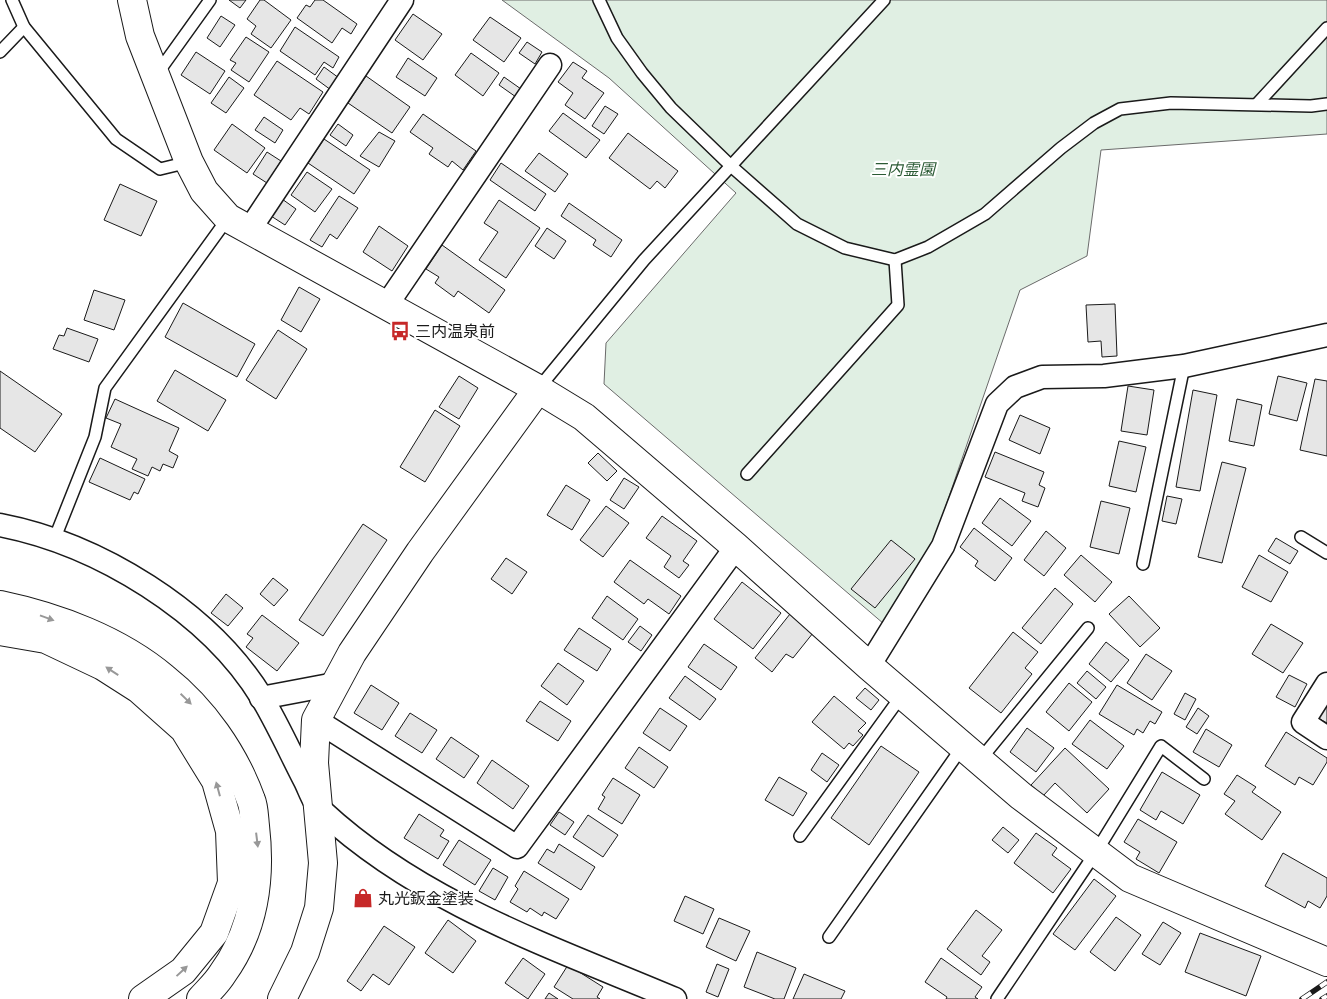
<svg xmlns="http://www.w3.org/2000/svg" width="1327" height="999" font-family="'Times New Roman','Noto Sans JP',serif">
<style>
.green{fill:#e0efe3;stroke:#6a6a6a}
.building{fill:#e6e6e6;stroke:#1a1a1a}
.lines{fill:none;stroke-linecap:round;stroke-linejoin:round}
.lane-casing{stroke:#1a1a1a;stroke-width:14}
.street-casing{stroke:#1a1a1a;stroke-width:25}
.secondary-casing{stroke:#1a1a1a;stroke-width:30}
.highway-casing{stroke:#1a1a1a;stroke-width:30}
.lane{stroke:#fff;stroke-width:11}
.street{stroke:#fff;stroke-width:22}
.secondary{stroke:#fff;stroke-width:28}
.highway{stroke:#fff;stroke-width:28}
.rail-casing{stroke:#1a1a1a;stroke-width:5.5}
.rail{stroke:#fff;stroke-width:4;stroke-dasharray:11;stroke-linecap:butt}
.oneway{fill:#989898}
.labels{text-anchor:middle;stroke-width:4;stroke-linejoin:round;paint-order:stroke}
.park-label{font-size:16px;font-style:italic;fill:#2b5a34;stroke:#fff}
.poi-label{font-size:16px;fill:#1a1a1a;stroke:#fff;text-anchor:start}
</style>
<rect width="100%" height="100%" fill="#fff"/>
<polygon class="green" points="502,0 1327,0 1327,134 1101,150 1087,256 1020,290 931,549 884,624 604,384 606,343 736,193 609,78"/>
<g class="building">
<polygon points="229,0 246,0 240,8"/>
<polygon points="260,0 264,0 291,20 271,48 251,34 256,26 247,19"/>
<polygon points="315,0 323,0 357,24 351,34 342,28 332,43 297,18 306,5 310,7"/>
<polygon points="413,14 442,34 423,60 395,40"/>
<polygon points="221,16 235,25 220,47 207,38"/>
<polygon points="490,17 521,38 504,62 473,40"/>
<polygon points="295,27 339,57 333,68 324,62 315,75 280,51"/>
<polygon points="246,37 269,52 249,82 231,70 236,63 230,60"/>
<polygon points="527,42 542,52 535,64 519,53"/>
<polygon points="196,52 225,71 210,94 181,75"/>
<polygon points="471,53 499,73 483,96 455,75"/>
<polygon points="408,58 437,78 425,96 396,77"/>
<polygon points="277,61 323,92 309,114 300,108 291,120 254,95"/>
<polygon points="573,62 587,71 582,78 604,93 585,119 565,105 573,93 558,82"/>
<polygon points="324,67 339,78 331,90 316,79"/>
<polygon points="366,76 410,107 392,133 348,103"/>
<polygon points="229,77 244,88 226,113 211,103"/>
<polygon points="504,77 521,89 516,97 499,85"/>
<polygon points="605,106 618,114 604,134 592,126"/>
<polygon points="563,113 600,140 586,158 549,131"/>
<polygon points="423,114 476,151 463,170 452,161 448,167 429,154 433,148 410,132"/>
<polygon points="264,117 283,130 275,143 255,130"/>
<polygon points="232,124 265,148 247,173 214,150"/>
<polygon points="338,124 353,135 346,146 330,135"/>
<polygon points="379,132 395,141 379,167 360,156"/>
<polygon points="628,133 678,171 665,188 657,181 650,189 609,158"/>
<polygon points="324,139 370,170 354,194 308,163"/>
<polygon points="267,152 281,161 267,183 253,174"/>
<polygon points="539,153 568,174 555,192 525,171"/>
<polygon points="501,163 546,194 535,211 490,180"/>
<polygon points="307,172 332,189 315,212 291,195"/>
<polygon points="120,184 157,201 141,236 104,220"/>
<polygon points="339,196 358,208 337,239 330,234 322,247 310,240"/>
<polygon points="282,199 296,209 285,225 271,216"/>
<polygon points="499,200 540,228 506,278 479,260 498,232 484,223"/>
<polygon points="569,203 622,240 611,257 593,245 596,240 561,216"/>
<polygon points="379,226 408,246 392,271 363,252"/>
<polygon points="547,228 566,241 554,259 535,246"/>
<polygon points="442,245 505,290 489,313 458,291 454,297 435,283 439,277 426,269"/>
<polygon points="299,287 320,299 301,332 281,320"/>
<polygon points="94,290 125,300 114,330 84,320"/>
<polygon points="183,303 255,344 237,377 165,337"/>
<polygon points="1115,304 1117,356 1102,357 1101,341 1088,342 1086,305"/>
<polygon points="67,328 98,339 89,362 53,349 59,335 64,336"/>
<polygon points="278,330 307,349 276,399 246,380"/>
<polygon points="175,370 226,400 208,431 157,401"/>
<polygon points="0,371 62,414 35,452 0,428"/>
<polygon points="459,376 478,388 459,419 439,407"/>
<polygon points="1278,376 1307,383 1297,421 1269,414"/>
<polygon points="1315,379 1327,381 1327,456 1300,450"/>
<polygon points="1128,386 1154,390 1147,435 1121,431"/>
<polygon points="1193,390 1217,395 1200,491 1176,487"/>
<polygon points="115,399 179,428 169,451 178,456 173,468 163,464 160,471 152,467 148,476 132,469 137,459 111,447 121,424 106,418"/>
<polygon points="1237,399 1262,405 1254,446 1229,441"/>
<polygon points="435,410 460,426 425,482 400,467"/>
<polygon points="1020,415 1050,428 1040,454 1009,440"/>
<polygon points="1119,441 1146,447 1136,492 1109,486"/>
<polygon points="995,452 1044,472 1039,485 1045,488 1038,507 1022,501 1025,493 985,477"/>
<polygon points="598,453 617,471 607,481 588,463"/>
<polygon points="100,458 145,479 138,494 134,492 130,500 89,482"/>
<polygon points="1222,462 1246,468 1222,563 1198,557"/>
<polygon points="624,478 639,487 624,509 610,500"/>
<polygon points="566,485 590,500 572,530 547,515"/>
<polygon points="1167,496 1182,499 1176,524 1162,521"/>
<polygon points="1000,498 1031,521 1012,546 982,523"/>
<polygon points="1101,501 1130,508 1119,554 1090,547"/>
<polygon points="606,506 629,523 603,557 580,540"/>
<polygon points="662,516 697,541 683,561 689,565 679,578 664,567 671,556 646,538"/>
<polygon points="363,524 387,540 323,636 299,620"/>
<polygon points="974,528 1012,558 995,581 975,566 978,561 960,547"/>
<polygon points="1046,531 1066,548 1044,576 1024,560"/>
<polygon points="1276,538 1298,551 1290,564 1268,551"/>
<polygon points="891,540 915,559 875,608 851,589"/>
<polygon points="1081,555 1112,582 1095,602 1064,575"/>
<polygon points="1259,555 1288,572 1271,602 1242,587"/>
<polygon points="506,558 527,572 512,594 491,579"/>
<polygon points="630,560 681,596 669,614 648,599 644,604 614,582"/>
<polygon points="273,578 288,590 274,606 260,594"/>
<polygon points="742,582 781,613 753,649 714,619"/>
<polygon points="1055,588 1073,604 1041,644 1022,628"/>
<polygon points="226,594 243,608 228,626 211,613"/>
<polygon points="607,596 638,619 623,640 592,618"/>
<polygon points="1129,596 1160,628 1140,647 1109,614"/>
<polygon points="790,614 813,633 793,658 786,654 772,672 755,658"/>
<polygon points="262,615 299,643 277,671 246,647 253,638 247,634"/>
<polygon points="1271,624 1303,643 1283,673 1252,654"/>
<polygon points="640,626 652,635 641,651 628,642"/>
<polygon points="579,628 611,649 597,671 564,650"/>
<polygon points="1013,632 1038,652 1025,668 1032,674 1001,713 969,688"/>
<polygon points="1106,642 1129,660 1111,682 1089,664"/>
<polygon points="704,644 737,667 721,690 688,667"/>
<polygon points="1146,654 1172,671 1152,700 1127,683"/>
<polygon points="558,663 584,681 567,705 541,686"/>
<polygon points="1087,671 1106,687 1096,699 1077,683"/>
<polygon points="1289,675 1307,684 1295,707 1276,697"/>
<polygon points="685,676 716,699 700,720 669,698"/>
<polygon points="1069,683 1092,702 1069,731 1046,712"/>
<polygon points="371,685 399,703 382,730 354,713"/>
<polygon points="1117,685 1162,712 1155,724 1150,721 1143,733 1137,729 1134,735 1099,714"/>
<polygon points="865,688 879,700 871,710 856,698"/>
<polygon points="1185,693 1196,699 1185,720 1174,714"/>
<polygon points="834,696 866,723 858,731 863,735 853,746 849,743 844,749 812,722"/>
<polygon points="540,701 571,721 558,741 526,721"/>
<polygon points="1327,704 1327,723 1318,718"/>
<polygon points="660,708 687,726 670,751 643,733"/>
<polygon points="1198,708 1209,716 1197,734 1186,727"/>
<polygon points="410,713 437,730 422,753 395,736"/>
<polygon points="1090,720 1124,746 1107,769 1072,744"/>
<polygon points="1027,728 1054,748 1036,772 1010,752"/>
<polygon points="1206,729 1232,745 1219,767 1193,752"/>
<polygon points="1286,732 1327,758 1327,762 1313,785 1299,777 1295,785 1265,766"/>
<polygon points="451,737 479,756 464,778 436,759"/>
<polygon points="881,746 919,772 869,845 831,818"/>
<polygon points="639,747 668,767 654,788 625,768"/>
<polygon points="1065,748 1109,789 1087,813 1055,783 1043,796 1031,785"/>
<polygon points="822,753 839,765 827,782 811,770"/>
<polygon points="492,760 529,786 513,809 477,783"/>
<polygon points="1162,772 1200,795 1183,824 1161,811 1156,820 1140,810"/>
<polygon points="1237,775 1256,787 1252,792 1281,812 1262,840 1225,814 1235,801 1224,794"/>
<polygon points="779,777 807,793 793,816 765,800"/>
<polygon points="613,778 640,795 622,824 598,809 605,797 602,795"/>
<polygon points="559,812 574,822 565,835 550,825"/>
<polygon points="419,814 444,830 440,836 449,841 438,859 404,838"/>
<polygon points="588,815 618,835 603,857 573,837"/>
<polygon points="1138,819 1177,842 1159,873 1136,859 1140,852 1124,842"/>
<polygon points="1003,827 1019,840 1008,853 992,840"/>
<polygon points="1036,833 1057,848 1052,855 1071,869 1053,893 1014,863"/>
<polygon points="459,840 491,860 475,885 443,865"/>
<polygon points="559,844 595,867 581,890 538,863 547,849 554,853"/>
<polygon points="1283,853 1327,878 1327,896 1320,908 1308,901 1305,908 1265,886"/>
<polygon points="493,868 508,877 495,900 479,891"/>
<polygon points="524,871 569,899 556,919 544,912 542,916 530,908 527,912 510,902 518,889 515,886"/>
<polygon points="1094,879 1116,896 1075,950 1053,934"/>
<polygon points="685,896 714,909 703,934 674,921"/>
<polygon points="976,910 1002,930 982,956 990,962 981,975 947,949"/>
<polygon points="1116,917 1141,935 1115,971 1090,952"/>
<polygon points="719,918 750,931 736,961 706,947"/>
<polygon points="448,920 476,941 453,973 425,953"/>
<polygon points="1163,922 1181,933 1160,965 1142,954"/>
<polygon points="384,926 415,947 389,985 373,974 361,991 347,981"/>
<polygon points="1200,933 1261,956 1246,996 1185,972"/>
<polygon points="757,952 796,968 784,999 775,999 744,987"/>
<polygon points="523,958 545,974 528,999 505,983"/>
<polygon points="941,958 982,987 975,997 978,999 946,999 947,997 925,982"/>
<polygon points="717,964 729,969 718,997 706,992"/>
<polygon points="568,965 603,987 597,997 600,999 573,999 554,987"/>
<polygon points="804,974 845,991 841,999 793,999"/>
<polygon points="549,993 558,999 545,999"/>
</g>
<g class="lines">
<defs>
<g id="lane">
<polyline points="12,0 24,27 116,139 160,169 189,162"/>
<polyline points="599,0 617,38 642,73 671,108 731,166 797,224 845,248 895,260 928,247 985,214 1061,148 1094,123 1120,109 1171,103 1311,106 1327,104"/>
<polyline points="0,52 24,27"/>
<polyline points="157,74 210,0"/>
<polyline points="1257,104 1327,28"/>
<polyline points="538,389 644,260 884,0"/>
<polyline points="747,474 898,305 895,260"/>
<polyline points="1301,537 1327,553"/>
<polyline points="54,540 95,437 105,388 228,218"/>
<polyline points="1143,564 1184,366"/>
<polyline points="980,760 1088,628"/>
<polyline points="800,836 902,695"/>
<polyline points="829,937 963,746"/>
<polyline points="997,999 1096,852 1161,746 1204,779"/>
</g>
<g id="street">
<polyline points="250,229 402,0"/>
<polyline points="386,306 550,65"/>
<path d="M0 525C98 544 209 611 262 698 278 725 291 754 305 781 310 791 314 804 322 811 421 903 552 947 675 999"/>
<polyline points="869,666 943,546 997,404 1015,387 1042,377 1104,376 1184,366 1327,335"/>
<polyline points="1327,684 1303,722 1327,738"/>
<polyline points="261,698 335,684"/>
<polyline points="316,720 517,847 736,547"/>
</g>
<g id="secondary">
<polyline points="132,0 140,36 189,162 204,191 228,218 538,389 584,417 736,547 869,666 1021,796 1130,878 1327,962"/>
<polyline points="282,999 305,952 319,908 323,863 314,763 316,720 352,653 420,552 538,389"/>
</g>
<g id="highway">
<path d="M0 605C57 617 119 640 164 678 203 709 234 753 251 800 254 807 254 817 255 826 261 877 254 930 223 973 217 983 208 991 201 999"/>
<polyline points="0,631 46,639 103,666 139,689 184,729 216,781 230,831 232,883 214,933 183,971 143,999"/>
</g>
</defs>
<use href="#lane" class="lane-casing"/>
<use href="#street" class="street-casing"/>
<use href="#secondary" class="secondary-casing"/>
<use href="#highway" class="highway-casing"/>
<use href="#lane" class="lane"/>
<use href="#street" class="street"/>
<use href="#secondary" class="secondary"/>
<use href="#highway" class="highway"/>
<defs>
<g id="rail">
<polyline points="1302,999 1327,982"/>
<polyline points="1322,999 1327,996"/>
</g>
</defs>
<use href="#rail" class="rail-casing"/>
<use href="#rail" class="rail"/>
</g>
<defs><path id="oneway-solid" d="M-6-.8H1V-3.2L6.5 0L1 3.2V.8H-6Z" transform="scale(1.25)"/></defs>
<g class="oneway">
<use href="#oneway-solid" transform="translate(47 618) rotate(20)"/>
<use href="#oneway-solid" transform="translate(112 671) rotate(-147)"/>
<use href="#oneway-solid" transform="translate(186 699) rotate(44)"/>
<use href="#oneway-solid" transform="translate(218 789) rotate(-105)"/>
<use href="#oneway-solid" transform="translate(257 840) rotate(83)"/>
<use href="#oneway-solid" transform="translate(182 971) rotate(-43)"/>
</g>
<defs>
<symbol id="bus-bare" viewBox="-9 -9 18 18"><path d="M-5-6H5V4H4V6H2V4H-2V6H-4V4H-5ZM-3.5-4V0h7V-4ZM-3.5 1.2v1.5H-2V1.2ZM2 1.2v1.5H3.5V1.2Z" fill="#c62828" stroke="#fff" stroke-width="2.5" paint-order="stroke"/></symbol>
<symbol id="shop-bare" viewBox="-9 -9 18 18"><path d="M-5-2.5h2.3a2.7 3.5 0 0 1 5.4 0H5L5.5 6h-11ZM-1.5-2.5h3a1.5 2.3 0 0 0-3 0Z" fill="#c62828" stroke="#fff" stroke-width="2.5" paint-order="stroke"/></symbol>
</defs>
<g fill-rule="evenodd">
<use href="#bus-bare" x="386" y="317" width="28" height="28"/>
<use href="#shop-bare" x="349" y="884" width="28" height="28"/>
</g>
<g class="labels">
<g class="park-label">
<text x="903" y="175">三内霊園</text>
</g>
<g class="poi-label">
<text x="415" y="337">三内温泉前</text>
<text x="378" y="904">丸光鈑金塗装</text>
</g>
</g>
</svg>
